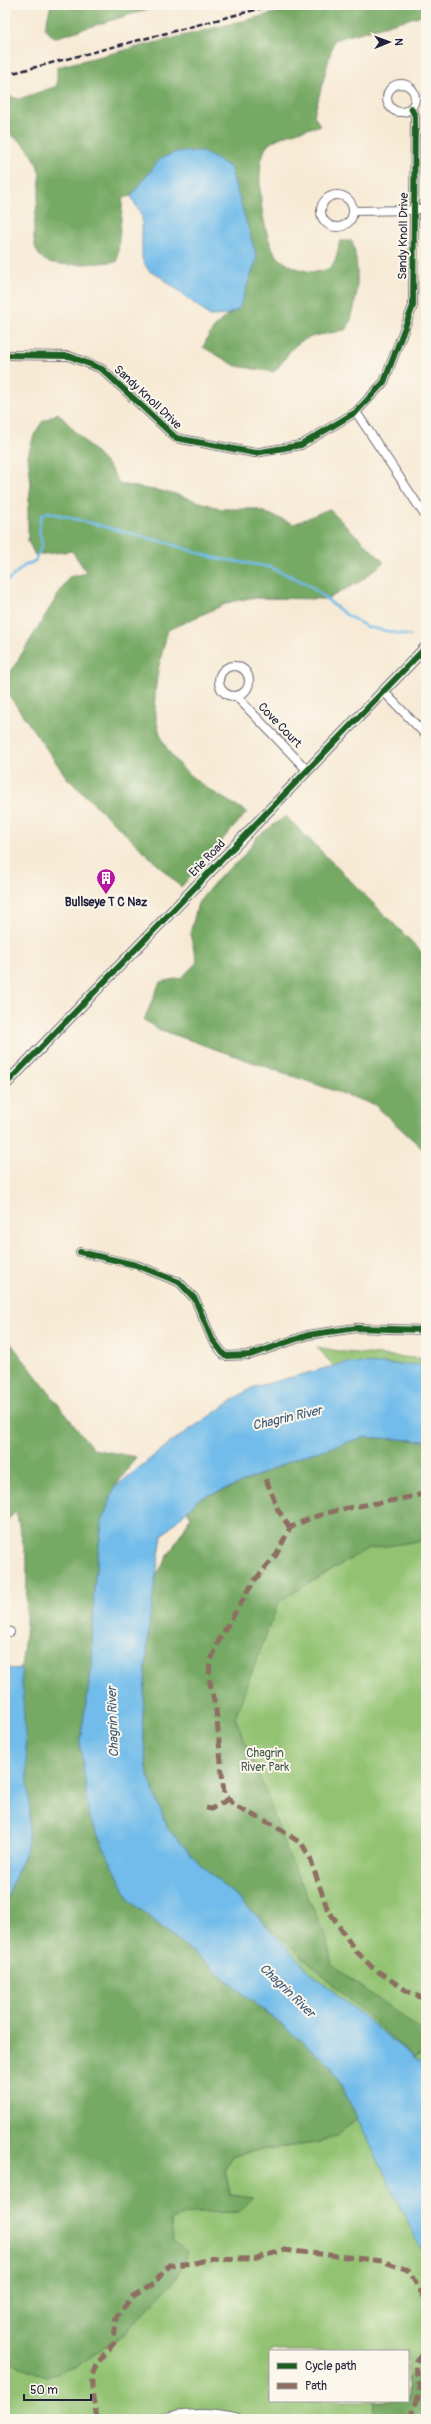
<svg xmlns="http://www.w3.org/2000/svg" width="431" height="2424" font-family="Pangolin,sans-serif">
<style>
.green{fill:#93c372;stroke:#5a7256;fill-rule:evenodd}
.forest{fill:#76a964;stroke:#4c6650}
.water{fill:#71bcea;stroke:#4a6f92}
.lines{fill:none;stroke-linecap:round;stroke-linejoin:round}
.stream{stroke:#71bcea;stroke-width:2.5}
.minor-casing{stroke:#6d6871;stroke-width:10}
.tertiary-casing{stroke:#6d6871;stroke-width:12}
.minor{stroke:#fff;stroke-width:8}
.tertiary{stroke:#fff;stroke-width:10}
.rail{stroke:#22223b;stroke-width:2.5;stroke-dasharray:6 3;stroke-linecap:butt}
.quiet{stroke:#8d6e63;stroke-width:5;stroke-dasharray:10 5;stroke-linecap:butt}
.cycleway-casing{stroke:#fbf7ec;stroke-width:8}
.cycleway{stroke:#1b5e20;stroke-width:6}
.labels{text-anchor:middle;stroke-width:4;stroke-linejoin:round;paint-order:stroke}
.street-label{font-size:12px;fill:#22223b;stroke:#fbf7ec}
.poi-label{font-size:12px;font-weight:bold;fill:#22223b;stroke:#fbf7ec}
.park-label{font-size:12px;fill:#4a5a4e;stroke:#fbf7ec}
.water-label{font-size:13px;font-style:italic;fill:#3e5878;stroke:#fbf7ec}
</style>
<rect width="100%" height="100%" fill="#fbf7ec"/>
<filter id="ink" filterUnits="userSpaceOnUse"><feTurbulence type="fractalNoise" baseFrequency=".025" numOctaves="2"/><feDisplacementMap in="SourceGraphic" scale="8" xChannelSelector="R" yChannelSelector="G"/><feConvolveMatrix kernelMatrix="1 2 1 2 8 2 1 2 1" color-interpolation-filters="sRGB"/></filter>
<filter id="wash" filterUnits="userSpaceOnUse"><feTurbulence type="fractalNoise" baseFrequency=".012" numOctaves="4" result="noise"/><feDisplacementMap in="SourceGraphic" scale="16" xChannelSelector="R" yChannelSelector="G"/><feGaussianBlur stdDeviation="0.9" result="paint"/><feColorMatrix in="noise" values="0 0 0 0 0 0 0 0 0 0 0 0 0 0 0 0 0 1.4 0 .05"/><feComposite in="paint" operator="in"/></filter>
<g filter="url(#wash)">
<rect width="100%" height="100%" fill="#f7ead5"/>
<path class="green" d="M317 1347 344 1352 426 1359V2419H5V2225L172 2227 171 2220 192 2213 238 2212 252 2197 230 2194 225 2169 233 2156 260 2150 316 2143 336 2135 389 2087 143 1901 124 1631 191 1517 165 1475 351 1386ZM270 2351H408V2401H270Z"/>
<g class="forest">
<polygon points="51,5 161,5 54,38 45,28"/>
<path d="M307 5H426V14L334 40 314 115 320 126C308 128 277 136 268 145 252 161 262 241 278 257 288 268 322 280 333 264 337 259 338 248 340 241H352C360 267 359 304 347 329 331 335 309 333 296 345 289 350 283 363 274 372L236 366 203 347C211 329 221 317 239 309L144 181 131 196 123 198 117 262C100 262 68 267 53 263 16 256 45 195 39 171 34 152 25 145 10 134H5V95L19 99 57 86V67Z"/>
<path d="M58 413 111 469 119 484 172 493 222 509H256L294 524 329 509 384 562 361 581 327 599 250 598 230 602 168 630C153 685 141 734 191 776 207 790 229 801 247 812L181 887 67 778 5 690V681L69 577 87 573 72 551 35 555 28 541V508L31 484 28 455 34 435 42 422Z"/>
<polygon points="286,816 426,956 426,1152 375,1105 158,1029 144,1020 160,982 181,978 197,962 190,934 198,903 219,877 242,858 258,836"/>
<polygon points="5,1336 93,1449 136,1457 115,1487 102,1522 94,1587 92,1666 80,1741 90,1817 130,1901 332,2066 358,2118 336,2135 316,2143 260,2150 233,2156 225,2169 230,2194 253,2197 238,2212 192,2213 171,2220 173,2241 187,2252 177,2278 125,2333 75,2367 46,2376 5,2361 5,1903 27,1847 30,1815 20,1677 26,1626 27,1561 16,1512 5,1522"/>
<polygon points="365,1437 426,1441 426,1540 367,1549 279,1601 235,1717 268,1798 287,1852 326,1936 332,1965 426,2034 426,2051 414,2058 200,1864 167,1828 148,1776 142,1727 149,1622 156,1576 191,1517 188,1509 198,1499 232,1487 299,1457"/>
<polygon points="426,2371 426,2419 374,2419 375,2401 408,2401 408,2378"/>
</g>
<g class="water">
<polygon points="201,151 230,167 257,258 239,309 226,315 210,316 161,277 149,271 142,259 142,217 131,196 160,159 176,152"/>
<polygon points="345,1363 426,1365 426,1441 365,1437 299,1457 232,1487 198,1499 162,1536 149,1622 142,1727 148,1776 167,1828 200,1864 255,1914 311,1973 426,2068 426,2259 332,2066 130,1901 89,1817 80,1741 92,1666 94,1587 102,1522 115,1487 170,1443 251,1388"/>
<polygon points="5,1668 21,1669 30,1815 27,1847 7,1897 5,1897"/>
</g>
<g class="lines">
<polyline class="stream" points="5,583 24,566 35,561 42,545 39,530 41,516 48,512 164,542 215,558 270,567 309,585 345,614 367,627 411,636"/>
</g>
</g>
<g filter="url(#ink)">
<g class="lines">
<defs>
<g id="minor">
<circle cx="401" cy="98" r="14"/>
<circle cx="337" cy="211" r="16"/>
<polyline points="353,211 415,210 426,207"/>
<polyline points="5,355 69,356 102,369 176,438 255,453 301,445 356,412 384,382 413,306 415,116 411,108"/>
<polyline points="356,412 426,517"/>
<circle cx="234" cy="681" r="15"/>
<polyline points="383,691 426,735"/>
<polyline points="236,696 307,770"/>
<polyline points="80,1252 136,1265 179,1282 195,1299 212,1339 225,1356 250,1355 308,1335 356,1328 426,1330"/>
<polyline points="5,1630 10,1632"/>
<path d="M150 2419C183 2414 205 2411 239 2419"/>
</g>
<polyline id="tertiary" points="5,1085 426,647"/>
</defs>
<use href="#minor" class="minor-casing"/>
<use href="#tertiary" class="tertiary-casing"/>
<use href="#minor" class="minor"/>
<use href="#tertiary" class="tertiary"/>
<polyline class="rail" points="5,75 274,5"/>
<g class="quiet">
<polyline points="266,1479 278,1510 290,1528"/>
<path d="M426 1493C381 1506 332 1504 290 1528L276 1555 254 1581 220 1638 210 1663 209 1678 216 1710 224 1794 236 1807 272 1824 302 1844 310 1858 327 1908 354 1949 373 1968 407 1991 426 2000"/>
<polyline points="206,1808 211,1809 227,1800"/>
<polyline points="97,2419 92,2392 92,2376 96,2365 114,2343 116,2317 133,2296 152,2285 170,2265 195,2263 213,2258 253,2259 284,2250 382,2261 408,2270 426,2300"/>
<path d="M409 2419C413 2410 419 2398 420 2388 420 2371 406 2366 426 2352"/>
</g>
<defs>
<g id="cycleway">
<polyline points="5,355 69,356 102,369 176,438 255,453 301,445 356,412 384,382 413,306 415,116 411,108"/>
<polyline points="5,1085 426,647"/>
<polyline points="80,1252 136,1265 179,1282 195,1299 212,1339 225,1356 250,1355 308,1335 356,1328 426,1330"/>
</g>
</defs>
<use href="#cycleway" class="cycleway-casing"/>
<use href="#cycleway" class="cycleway"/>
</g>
</g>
<defs>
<symbol id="building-pin" viewBox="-11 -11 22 30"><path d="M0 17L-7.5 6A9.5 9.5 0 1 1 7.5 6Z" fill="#b5179e" stroke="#fbf7ec"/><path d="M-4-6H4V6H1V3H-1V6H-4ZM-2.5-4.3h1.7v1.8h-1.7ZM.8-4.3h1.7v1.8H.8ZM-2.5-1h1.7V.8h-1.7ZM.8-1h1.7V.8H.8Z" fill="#fff"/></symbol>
</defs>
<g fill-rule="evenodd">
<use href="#building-pin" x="95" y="867" width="22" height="30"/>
</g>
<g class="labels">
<g class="street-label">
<text transform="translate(403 236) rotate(-89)" y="4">Sandy Knoll Drive</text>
<text transform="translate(148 397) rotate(43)" y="4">Sandy Knoll Drive</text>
<text transform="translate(280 725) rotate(46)" y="4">Cove Court</text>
<text transform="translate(207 858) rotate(-46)" y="4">Erie Road</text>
</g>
<g class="poi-label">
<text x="106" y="906">Bullseye T C Naz</text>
</g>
<g class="park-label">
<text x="265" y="1757">Chagrin<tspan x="265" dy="14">River Park</tspan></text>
</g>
<g class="water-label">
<text transform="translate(287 1417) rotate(-13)" y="5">Chagrin River</text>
<text transform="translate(112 1722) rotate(-92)" y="5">Chagrin River</text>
<text transform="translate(288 1990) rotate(44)" y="5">Chagrin River</text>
</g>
</g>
<rect width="431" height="2424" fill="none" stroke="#fbf7ec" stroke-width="20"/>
<rect x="269" y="2350" width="140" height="52" fill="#fbf7ec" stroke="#a4a2a5"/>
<rect x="277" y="2363" width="20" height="6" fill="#1b5e20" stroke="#a4a2a5"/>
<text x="305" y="2370" font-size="12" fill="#22223b">Cycle path</text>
<rect x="277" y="2383" width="20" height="6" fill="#8d6e63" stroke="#a4a2a5"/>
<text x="305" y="2390" font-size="12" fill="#22223b">Path</text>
<g transform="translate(389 42) rotate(89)" stroke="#fbf7ec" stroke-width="3" paint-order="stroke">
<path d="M0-3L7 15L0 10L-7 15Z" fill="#22223b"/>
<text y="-6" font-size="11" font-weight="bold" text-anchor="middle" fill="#22223b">N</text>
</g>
<path d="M24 2394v6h67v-6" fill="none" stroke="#22223b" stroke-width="2"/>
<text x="30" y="2394" font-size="12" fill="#22223b" stroke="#fbf7ec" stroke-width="3" paint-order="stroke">50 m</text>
</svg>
